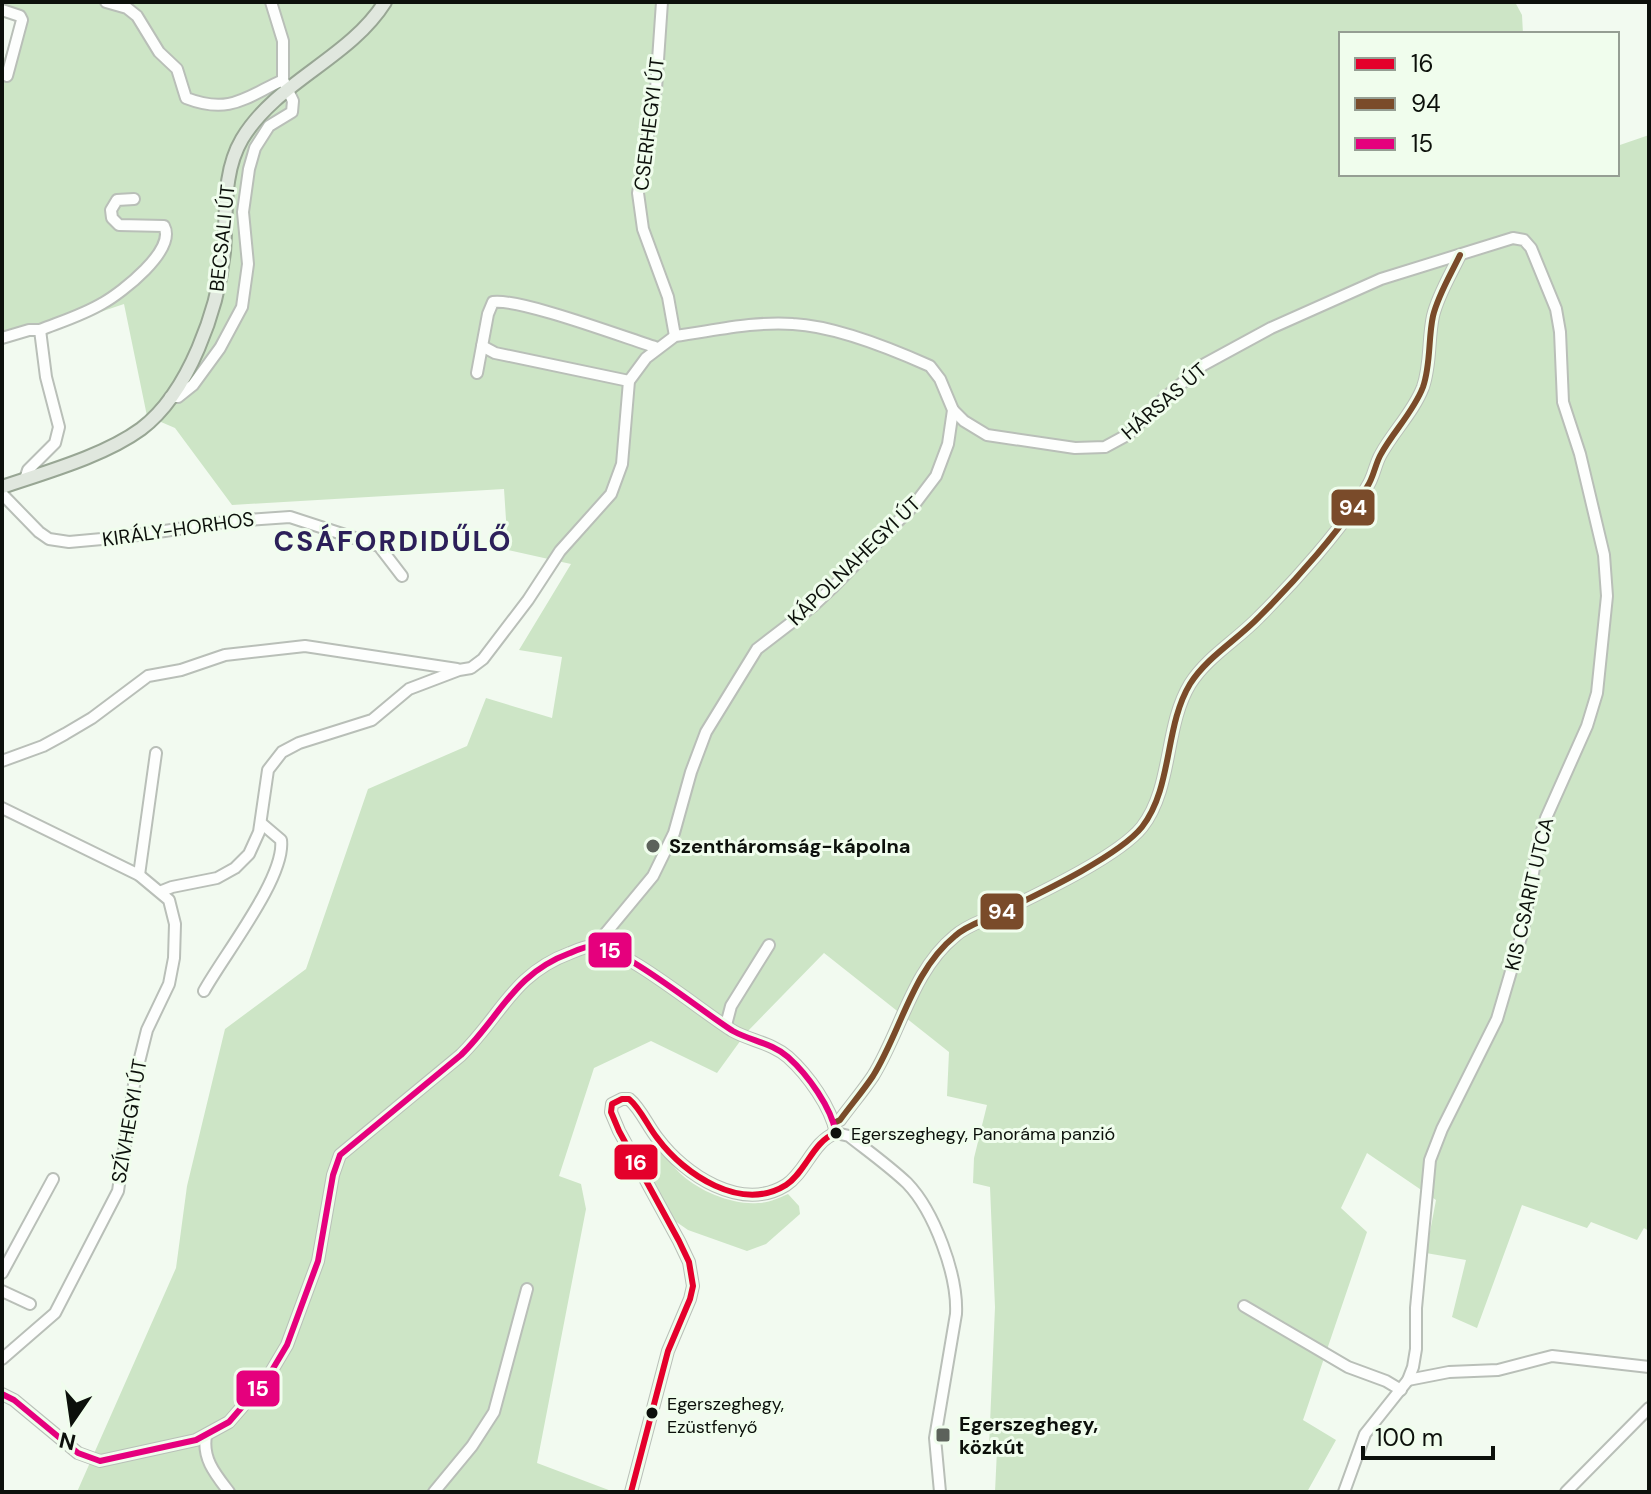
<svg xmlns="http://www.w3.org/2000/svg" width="1651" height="1494" font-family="'DM Sans',sans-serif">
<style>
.green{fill:#cde5c6}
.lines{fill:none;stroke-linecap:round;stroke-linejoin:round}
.minor-casing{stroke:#b9bfb8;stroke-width:14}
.major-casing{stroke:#98a694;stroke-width:16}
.minor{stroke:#fdfefd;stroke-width:10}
.major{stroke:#e0e7de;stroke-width:12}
.bus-1-casing{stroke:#f0fded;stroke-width:12}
.bus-2-casing{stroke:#f0fded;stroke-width:12}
.bus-3-casing{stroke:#f0fded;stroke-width:12}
.bus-1{stroke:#e4002b;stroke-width:6}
.bus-2{stroke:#7a4b2a;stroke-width:6}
.bus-3{stroke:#e5007d;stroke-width:6}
.poi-dot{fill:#5c625b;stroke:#f0fded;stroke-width:3}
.bus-dot{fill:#0c100b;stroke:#f0fded;stroke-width:3}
.labels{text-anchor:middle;stroke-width:6;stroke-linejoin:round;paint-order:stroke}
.bus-label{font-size:18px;fill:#0c100b;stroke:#f0fded;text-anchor:start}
.street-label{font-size:20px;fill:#0c100b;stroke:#f0fded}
.poi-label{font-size:20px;font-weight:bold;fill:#0c100b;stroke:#f0fded;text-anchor:start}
.district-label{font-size:28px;font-weight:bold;letter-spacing:2px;fill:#2c1f59;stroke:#f0fded}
.line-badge{stroke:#f0fded;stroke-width:3}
.badge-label{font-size:22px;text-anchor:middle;font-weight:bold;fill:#fff}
</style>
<rect width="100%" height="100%" fill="#f2faf0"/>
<g class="green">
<polygon points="2,2 1515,2 1522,15 1523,34 1341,34 1341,174 1617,174 1617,146 1649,135 1649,1231 1644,1228 1637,1240 1591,1222 1587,1228 1522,1205 1477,1328 1452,1317 1466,1260 1426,1253 1436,1200 1367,1153 1341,1208 1367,1232 1303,1420 1336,1440 1307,1492 995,1492 997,1450 989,1447 995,1307 990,1187 973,1183 974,1158 987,1105 947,1096 949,1052 824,953 746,1033 717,1073 651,1041 594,1068 559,1176 581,1184 586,1209 537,1463 614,1492 77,1492 176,1268 187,1186 225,1029 306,969 368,789 467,746 486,698 552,718 562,657 519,650 571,564 508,550 504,489 232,505 175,428 147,416 124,304 2,345 2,66 16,21 2,15"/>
<path d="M643 1146C661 1145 670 1164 682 1175 701 1192 733 1205 758 1203 768 1203 779 1198 788 1194L799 1206 800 1214 766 1244 747 1251 688 1230 675 1221 638 1158 637 1151Z"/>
</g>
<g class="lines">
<defs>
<g id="minor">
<path d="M106 2 127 8 137 16 159 52 177 69 186 98C230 115 246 97 283 80"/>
<polyline points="662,2 656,89 638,193 643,229 668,297 675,336"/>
<polyline points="2,10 20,16 22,20 7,76"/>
<path d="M40 330C60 322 83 315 103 303 121 293 177 250 164 226L119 225 112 218 111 210 117 200 134 199"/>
<polyline points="2,338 29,330 40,330 46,377 59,427 55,443 28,470 25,479"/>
<polyline points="482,346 495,353 629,381"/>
<path d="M477 373 488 314 493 302C520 298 626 338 658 348"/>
<polyline points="170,397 178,397 193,385 220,348 242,307 248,264 243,212 249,169 255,148 269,126 292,112 293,101 283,80 283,41 271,2"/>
<polyline points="953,410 964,421 987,435 1075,448 1105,447 1129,434 1159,403 1203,365 1271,328 1381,279 1513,238 1524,240 1531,248 1556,309 1560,332 1563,402 1580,454 1604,555 1607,596 1597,693 1587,726 1546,818 1539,840 1522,934 1497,1019 1442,1129 1430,1160 1416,1308 1416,1349 1413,1367 1408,1380 1365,1434 1344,1492"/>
<polyline points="2,494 39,532 49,539 69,542 124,537 232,521 290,517 379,546 402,576"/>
<polyline points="2,761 43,746 65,734 92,718 148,676 181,670 225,655 305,646 457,669"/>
<polyline points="2,808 139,875 169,900 175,924 174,958 169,984 147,1030 135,1078 118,1191 55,1313 2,1359"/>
<polyline points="139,875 156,753"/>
<path d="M162 891 172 887 217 878 235 868 249 854 259 832 268 770 282 752 299 743 372 720 409 689 459 670 471 668 483 659 528 600 560 551 611 494 622 464 629 381 646 358 675 336C713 331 754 321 793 324 834 326 892 349 930 366L940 379 953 410 948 444 936 476 914 505 832 588 813 606 757 649 706 732 691 772 674 833 653 876 595 946"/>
<path d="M204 991C223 956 286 877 281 840L261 823"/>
<polyline points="726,1025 731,1006 769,945"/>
<path d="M834 1123 840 1120C851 1105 863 1091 873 1076 901 1031 912 971 955 936 967 925 983 921 997 914 1034 896 1118 857 1142 827 1173 787 1164 727 1190 684 1207 657 1237 640 1259 617 1294 582 1342 529 1367 487 1374 477 1375 464 1381 454 1393 432 1414 411 1423 387 1431 364 1428 339 1433 316 1438 295 1451 274 1460 255"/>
<path d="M836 1133 849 1136C868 1151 889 1166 907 1183 934 1211 958 1275 956 1314L935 1438 940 1492"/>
<polyline points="2,1273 53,1179"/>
<polyline points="2,1291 30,1304"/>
<polyline points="1244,1306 1348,1367 1386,1381 1401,1390"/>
<polyline points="1408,1380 1449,1372 1498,1370 1552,1356 1649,1367"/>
<path d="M2 1394 14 1400 78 1453 100 1461 196 1440 229 1422 268 1377 287 1345 318 1261 333 1175 340 1155 461 1055C501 1016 513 974 570 953 577 950 586 946 594 946 621 945 705 1014 733 1031 751 1041 772 1043 788 1057 808 1075 831 1107 836 1133"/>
<path d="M206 1436C202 1459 216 1475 229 1492"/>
<polyline points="434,1492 472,1446 494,1412 527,1289"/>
<path d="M631 1492 668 1351 690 1299 693 1286 689 1262 679 1241 619 1131 611 1112 612 1104 622 1099H629C641 1109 648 1127 658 1139 684 1174 741 1213 786 1185 806 1172 813 1141 836 1133"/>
<polyline points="1566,1492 1649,1408"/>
</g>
<path id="major" d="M2 487C46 472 104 456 141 429 189 393 218 309 224 252 227 214 222 173 242 139 277 81 349 59 385 2"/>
</defs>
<use href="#minor" class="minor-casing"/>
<use href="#major" class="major-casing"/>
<use href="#minor" class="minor"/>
<use href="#major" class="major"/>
<defs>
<path id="bus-1" d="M631 1492 668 1351 690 1299 693 1286 689 1262 679 1241 619 1131 611 1112 612 1104 622 1099H629C641 1109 648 1127 658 1139 684 1174 741 1213 786 1185 806 1172 813 1141 836 1133"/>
<path id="bus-2" d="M834 1123 840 1120C851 1105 863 1091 873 1076 901 1031 912 971 955 936 967 925 983 921 997 914 1034 896 1118 857 1142 827 1173 787 1164 727 1190 684 1207 657 1237 640 1259 617 1294 582 1342 529 1367 487 1374 477 1375 464 1381 454 1393 432 1414 411 1423 387 1431 364 1428 339 1433 316 1438 295 1451 274 1460 255"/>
<path id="bus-3" d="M2 1394 14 1400 78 1453 100 1461 196 1440 229 1422 268 1377 287 1345 318 1261 333 1175 340 1155 461 1055C501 1016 513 974 570 953 577 950 586 946 594 946 621 945 705 1014 733 1031 751 1041 772 1043 788 1057 808 1075 831 1107 836 1133"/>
</defs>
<use href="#bus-1" class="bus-1-casing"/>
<use href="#bus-2" class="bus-2-casing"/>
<use href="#bus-3" class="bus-3-casing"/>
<use href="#bus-1" class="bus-1"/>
<use href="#bus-2" class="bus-2"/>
<use href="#bus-3" class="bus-3"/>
</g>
<g class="poi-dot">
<circle cx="653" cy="846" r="8"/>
<rect x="935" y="1427" width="16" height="16" rx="4"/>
</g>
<g class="bus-dot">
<circle cx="836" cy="1133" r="7"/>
<circle cx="652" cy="1413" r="7"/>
</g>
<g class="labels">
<g class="bus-label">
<text x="851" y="1140">Egerszeghegy, Panoráma panzió</text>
<text x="667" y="1410">Egerszeghegy,<tspan x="667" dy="23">Ezüstfenyő</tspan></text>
</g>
<g class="street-label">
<text transform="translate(649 124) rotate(-83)" y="7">CSERHEGYI ÚT</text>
<text transform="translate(222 238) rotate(-84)" y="7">BECSALI ÚT</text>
<text transform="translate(1164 401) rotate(-41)" y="7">HÁRSAS ÚT</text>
<text transform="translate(178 529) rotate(-8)" y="7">KIRÁLY-HORHOS</text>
<text transform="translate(854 561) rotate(-44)" y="7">KÁPOLNAHEGYI ÚT</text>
<text transform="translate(1529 894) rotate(-77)" y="7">KIS CSARIT UTCA</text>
<text transform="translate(129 1121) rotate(-80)" y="7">SZÍVHEGYI ÚT</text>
</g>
<g class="poi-label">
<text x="669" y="853">Szentháromság-kápolna</text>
<text x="959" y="1431">Egerszeghegy,<tspan x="959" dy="23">közkút</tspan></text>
</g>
<g class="district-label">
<text x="393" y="551">CSÁFORDIDŰLŐ</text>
</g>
</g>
<g class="line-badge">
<rect x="1330" y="488" width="46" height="39" rx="8" fill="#7a4b2a"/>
<rect x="979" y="892" width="46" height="39" rx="8" fill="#7a4b2a"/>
<rect x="587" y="931" width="46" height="38" rx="8" fill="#e5007d"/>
<rect x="613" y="1143" width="46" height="38" rx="8" fill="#e4002b"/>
<rect x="235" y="1369" width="46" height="39" rx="8" fill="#e5007d"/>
</g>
<g class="badge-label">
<text x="1353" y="515">94</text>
<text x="1002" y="919">94</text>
<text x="610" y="958">15</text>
<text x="636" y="1170">16</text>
<text x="258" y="1396">15</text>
</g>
<rect width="1651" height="1494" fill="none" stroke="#0c100b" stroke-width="8"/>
<rect x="1339" y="32" width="280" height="144" fill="#f0fded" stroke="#959e93" stroke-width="2"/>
<rect x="1355" y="58" width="40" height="12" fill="#e4002b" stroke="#959e93" stroke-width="2"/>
<text x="1411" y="72" font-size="24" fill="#0c100b">16</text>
<rect x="1355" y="98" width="40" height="12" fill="#7a4b2a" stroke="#959e93" stroke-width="2"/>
<text x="1411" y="112" font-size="24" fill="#0c100b">94</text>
<rect x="1355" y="138" width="40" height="12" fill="#e5007d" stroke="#959e93" stroke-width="2"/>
<text x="1411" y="152" font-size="24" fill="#0c100b">15</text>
<g transform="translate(72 1422) rotate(193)" stroke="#f0fded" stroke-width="6" paint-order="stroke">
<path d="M0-6L14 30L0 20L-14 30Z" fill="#0c100b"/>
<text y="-12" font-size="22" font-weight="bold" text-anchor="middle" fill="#0c100b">N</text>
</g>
<path d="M1363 1446v12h130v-12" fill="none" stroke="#0c100b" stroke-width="4"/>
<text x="1375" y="1446" font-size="24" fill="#0c100b" stroke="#f0fded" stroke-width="6" paint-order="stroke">100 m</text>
</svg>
